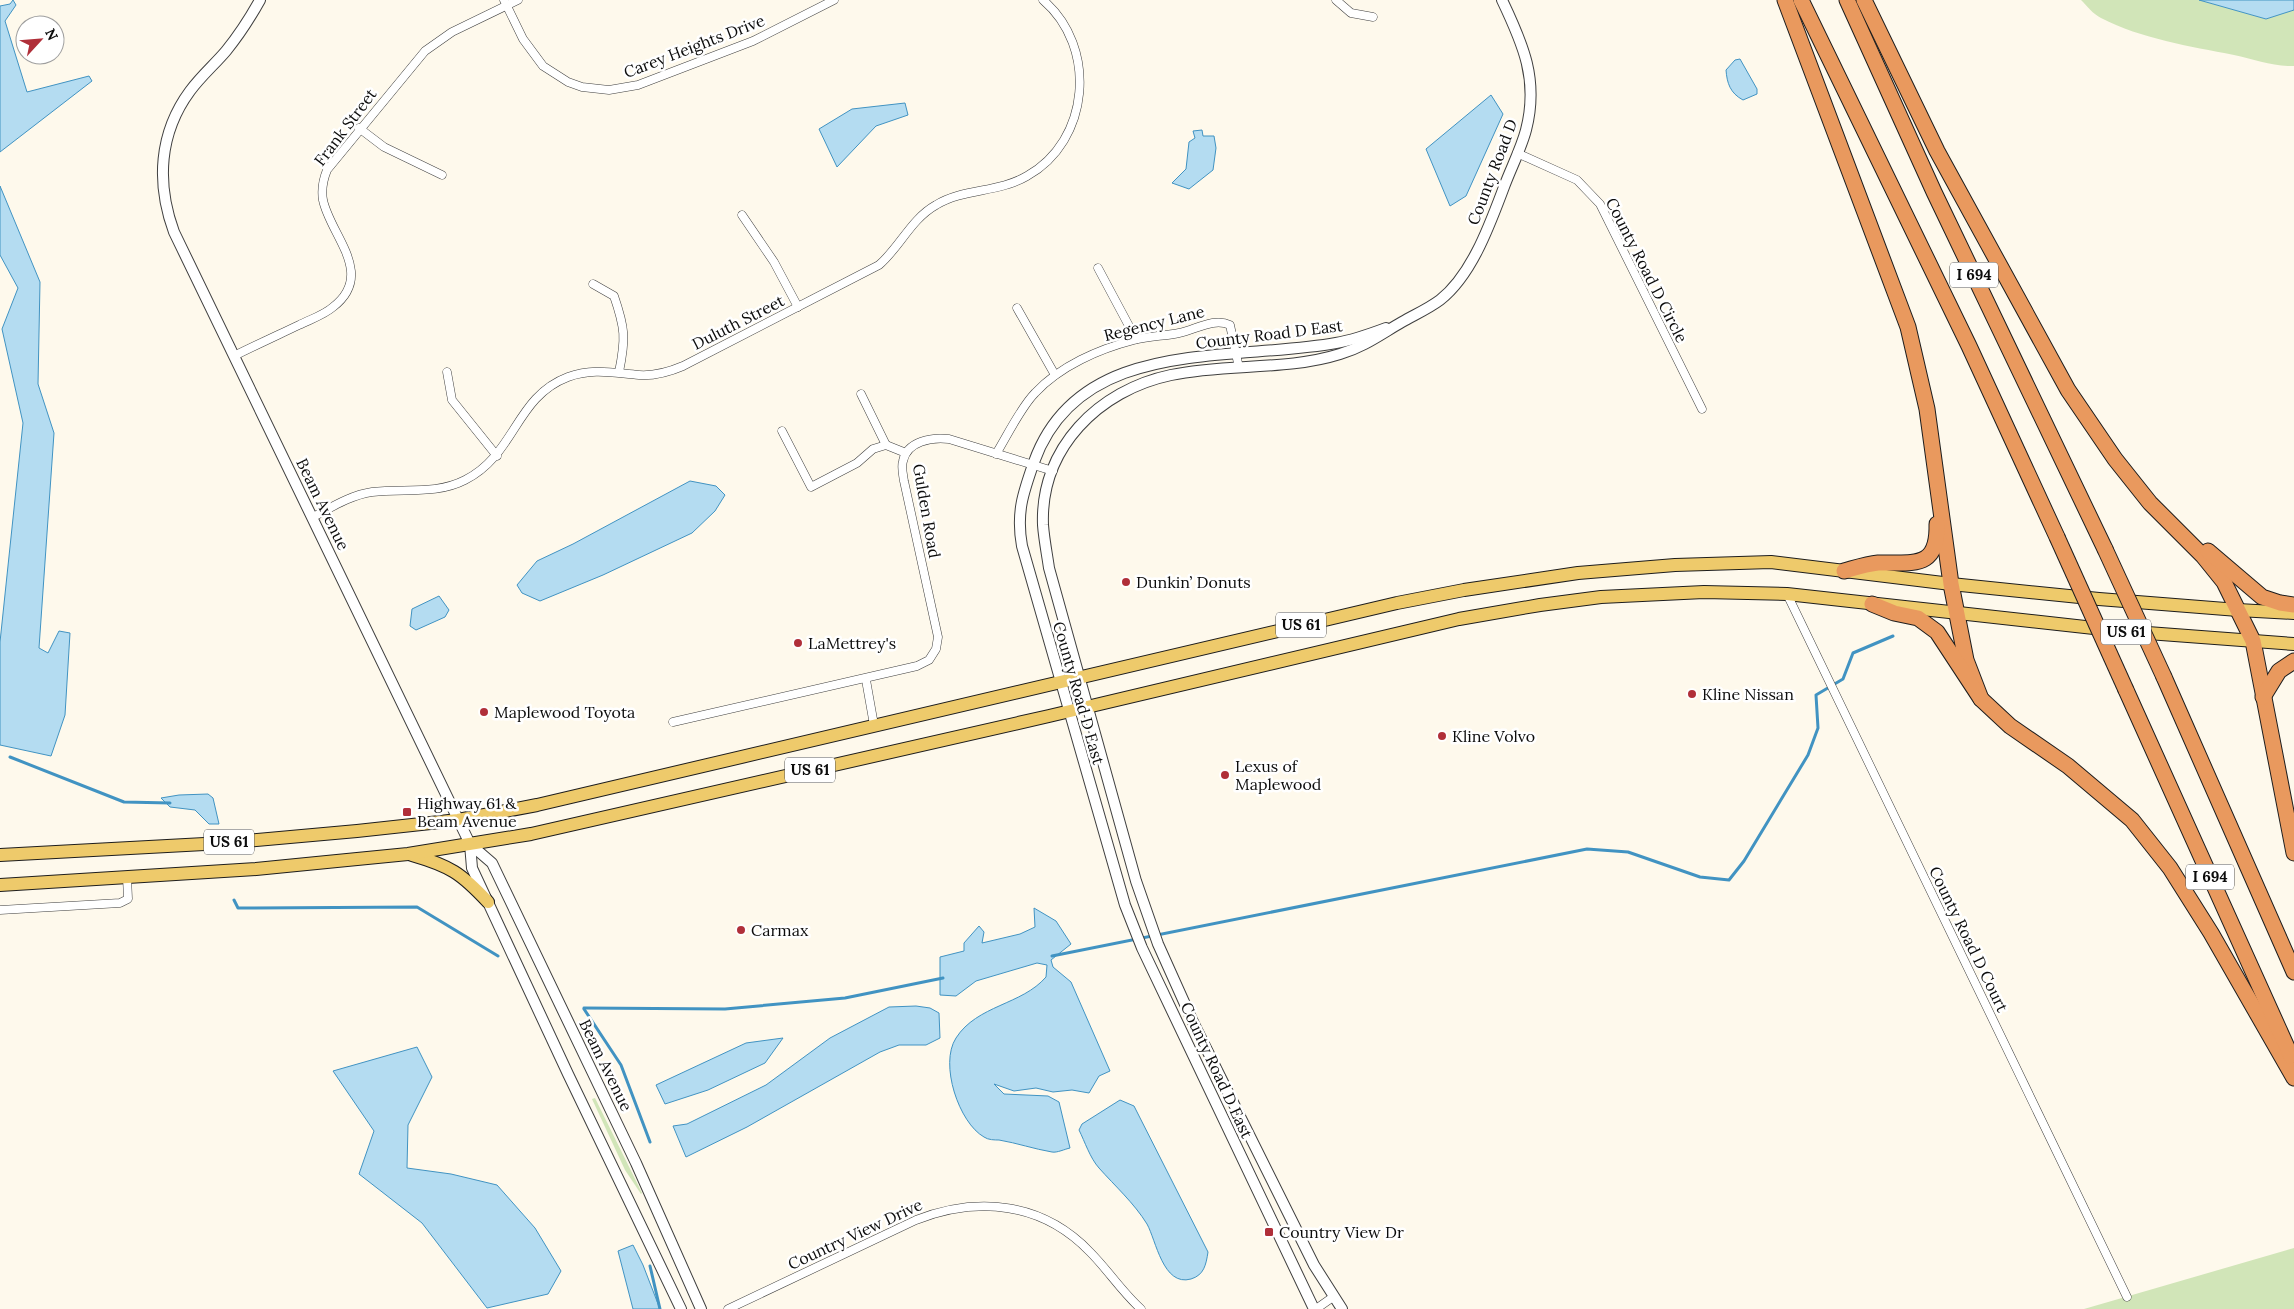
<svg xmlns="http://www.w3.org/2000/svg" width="2294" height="1309" font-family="Lora,serif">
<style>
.green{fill:#d1e5b8}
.water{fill:#b4dcf1;stroke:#4193c2}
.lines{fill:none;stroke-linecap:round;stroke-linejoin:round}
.stream{stroke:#4193c2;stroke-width:3}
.minor-casing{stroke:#3f3f3f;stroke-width:9}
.tertiary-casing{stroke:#3f3f3f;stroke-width:12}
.primary-casing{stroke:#1d1d1d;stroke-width:14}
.motorway-casing{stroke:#1d1d1d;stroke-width:17}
.minor{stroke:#fff;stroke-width:8}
.tertiary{stroke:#fff;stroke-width:10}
.primary{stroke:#eeca6b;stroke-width:12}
.motorway{stroke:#e9995e;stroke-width:15}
.motorway-bridge-casing{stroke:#1d1d1d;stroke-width:17;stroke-linecap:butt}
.motorway-bridge{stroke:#e9995e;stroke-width:15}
.poi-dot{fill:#b02f39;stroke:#fff;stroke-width:2}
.labels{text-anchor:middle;stroke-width:5;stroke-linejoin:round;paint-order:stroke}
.shield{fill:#fff;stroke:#555;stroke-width:1}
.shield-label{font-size:15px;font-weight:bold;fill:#0c0c0c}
.street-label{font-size:16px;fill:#0c0c0c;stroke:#fff}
.poi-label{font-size:16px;fill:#0c0c0c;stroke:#fff;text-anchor:start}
</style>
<rect width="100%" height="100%" fill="#fef9ec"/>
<g class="green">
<path d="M2081 0H2199L2266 19 2294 10V66C2274 67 2254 59 2234 55 2189 46 2142 39 2101 18 2093 14 2087 6 2081 0Z"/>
<polygon points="595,1098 642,1193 641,1194 625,1170 592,1099"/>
<polygon points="2294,1248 2294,1309 2084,1309"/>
</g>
<g class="water">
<polygon points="13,0 16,5 5,21 27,92 89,76 92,81 0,152 0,6 10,4"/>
<polygon points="2199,0 2294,0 2294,10 2266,19"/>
<path d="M1740 59 1757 89V94L1743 100C1730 93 1727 83 1726 70L1735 60Z"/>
<polygon points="1491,95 1503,114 1466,196 1450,206 1426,149"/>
<polygon points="905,103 908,115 876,126 837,167 819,129 852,109"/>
<polygon points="1202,130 1203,136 1214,136 1216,148 1213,170 1189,189 1172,183 1186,169 1189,142 1195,138 1193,131"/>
<polygon points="0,186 40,282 38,384 54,433 39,648 48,653 59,631 70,633 65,715 51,756 0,745 0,642 23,423 2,329 18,288 0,255"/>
<polygon points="690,481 716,486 725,495 715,511 692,533 603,575 540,601 522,593 517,585 537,561 573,544"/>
<polygon points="439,596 449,610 445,617 416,630 410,626 412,609"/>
<polygon points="208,794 213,798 219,824 209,824 195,810 170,807 161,798 179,795"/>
<path d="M1034 908 1056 921 1071 944 1051 960 1053 967 1071 982 1110 1071 1099 1076 1089 1093 1072 1090 1053 1092 1036 1088 1014 1091 994 1084 1004 1094 1048 1096 1059 1102 1070 1148C1065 1149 1057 1153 1052 1152 1034 1149 1017 1143 999 1140 995 1140 988 1140 984 1137 959 1123 939 1064 956 1038 977 1005 1022 1005 1046 977L1047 965 1037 963 976 981 956 996 940 995V957L964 951V943L979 926 984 932 982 943 1020 934 1035 927Z"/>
<polygon points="916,1006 930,1008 939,1013 940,1038 926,1045 899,1045 880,1052 747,1127 686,1157 673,1126 687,1124 766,1085 830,1038 889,1007"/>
<polygon points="783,1038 765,1063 708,1090 665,1104 656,1085 746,1043"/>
<polygon points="417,1047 432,1077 408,1125 407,1168 451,1174 497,1185 535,1228 561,1271 548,1294 487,1308 422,1223 359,1174 374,1131 333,1071"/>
<path d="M1120 1100 1134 1106 1208 1252C1206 1265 1204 1275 1191 1279 1163 1287 1156 1240 1147 1224 1134 1203 1115 1186 1099 1168 1090 1158 1085 1142 1079 1130L1082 1124Z"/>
<polygon points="633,1245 643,1265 660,1309 633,1309 618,1251"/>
</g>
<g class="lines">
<g class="stream">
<polyline points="10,757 124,802 170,803"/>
<polyline points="234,900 238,908 417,907 498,956"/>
<polyline points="1052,956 1587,849 1628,852 1700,877 1729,880 1744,861 1808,755 1818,728 1816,695 1843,679 1853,653 1893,636"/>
<polyline points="584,1008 725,1009 845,998 943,978"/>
<polyline points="584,1009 621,1065 650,1142"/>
<polyline points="650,1266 660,1309"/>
</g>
<defs>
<g id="minor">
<polyline points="504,0 523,39 543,66 568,82 582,87 609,90 638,85 753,41 834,0"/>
<polyline points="1336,0 1351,13 1373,17"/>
<polyline points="359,128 384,147 442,175"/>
<polyline points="1517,153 1577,180 1600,204 1702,409"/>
<polyline points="742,215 774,262 798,307"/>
<polyline points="1098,268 1136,339"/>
<path d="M593 284 614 296C625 328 626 338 619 372"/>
<polyline points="1017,308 1055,375"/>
<path d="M234 356C256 345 278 335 299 325 311 319 324 315 333 307 376 274 330 235 323 200 321 189 323 180 327 170L425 51 452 32 518 0"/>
<polyline points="447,372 452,400 497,456"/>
<polyline points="861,394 886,445"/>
<polyline points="782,431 811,487 857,463 873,449 886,445 906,453"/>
<path d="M996 454C1007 436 1021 407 1035 393 1060 366 1099 349 1134 340 1149 336 1165 336 1179 333 1195 330 1214 317 1230 325L1239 368"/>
<path d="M313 517C332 507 351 495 372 492 404 488 436 495 465 480 516 454 515 397 568 377 593 368 613 373 639 375 654 376 669 372 683 366L879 265C900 247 911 219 936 205 964 188 998 193 1027 176 1090 141 1098 47 1043 0"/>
<polyline points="1787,594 2127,1297"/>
<polyline points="866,680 874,725"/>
<path d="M673 722 917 666 929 660 936 649 938 637 904 481C903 475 901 467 903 461 907 441 932 437 949 439L1053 471"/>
<polyline points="0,910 120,903 128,899 127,877"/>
<path d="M728 1309 916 1220C978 1196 1042 1202 1090 1252 1108 1270 1122 1292 1141 1309"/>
<polyline points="1316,1309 1333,1297"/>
</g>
<g id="tertiary">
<path d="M260 0C250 18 239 35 226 51 215 64 201 76 190 91 159 133 156 183 174 232L470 844 472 868 568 1074 681 1309"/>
<polyline points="470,844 492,863 636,1163 701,1309"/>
<path d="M1314 1309 1142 948 1125 905 1022 546C1016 513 1023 493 1034 462 1079 336 1231 362 1336 343 1353 340 1370 334 1386 328"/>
<path d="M1342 1309 1314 1265 1193 1022 1158 944 1136 881 1049 568C1047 554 1044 539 1043 525 1040 448 1099 390 1171 375 1226 363 1286 371 1340 354 1364 347 1381 334 1402 322 1414 315 1428 309 1440 300 1472 275 1490 224 1504 187 1511 168 1521 149 1526 130 1539 80 1523 44 1502 0"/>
</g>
<g id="primary">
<polyline points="0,855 223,843 357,831 458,820 537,805 1397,603 1464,590 1578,573 1675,565 1771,562 1951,584 2099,599 2238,610 2294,613"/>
<path d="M412 855C450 866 461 873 488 902"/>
<polyline points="0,885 256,869 347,860 408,854 531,834 1049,716 1459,619 1540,605 1601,597 1704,592 1787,594 2121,631 2294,644"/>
</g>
<g id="motorway">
<polyline points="1785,0 1908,327 1927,409 1951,584 1966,660 1981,699"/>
<polyline points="1801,0 1969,346 2057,537"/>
<polyline points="1847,0 1934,192 2105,549"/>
<polyline points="1864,0 1937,151 2068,390 2115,459 2150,503 2203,556 2224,582 2253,641 2294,853"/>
<polyline points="2208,551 2262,597 2280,603 2294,605"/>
<path d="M1844 571C1855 568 1867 564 1878 563 1913 562 1938 570 1937 524"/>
<polyline points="1872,604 1894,613 1918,618 1937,632 1981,699 2010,726 2068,766 2132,820 2170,868 2211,933 2294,1078"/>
<polyline points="2164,677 2294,972"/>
<polyline points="2126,690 2291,1056"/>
<polyline points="2263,697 2279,671 2294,661"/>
</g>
</defs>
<use href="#minor" class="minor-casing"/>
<use href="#tertiary" class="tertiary-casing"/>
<use href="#primary" class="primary-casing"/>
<use href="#motorway" class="motorway-casing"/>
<use href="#minor" class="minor"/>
<use href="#tertiary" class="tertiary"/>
<use href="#primary" class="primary"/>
<use href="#motorway" class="motorway"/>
<defs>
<g id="motorway-bridge">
<polyline points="2057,537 2126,690"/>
<polyline points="2105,549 2164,677"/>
</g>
</defs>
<use href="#motorway-bridge" class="motorway-bridge-casing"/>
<use href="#motorway-bridge" class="motorway-bridge"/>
</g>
<g class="poi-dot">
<circle cx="1126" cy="582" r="5"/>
<circle cx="798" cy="643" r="5"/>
<circle cx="1692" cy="694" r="5"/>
<circle cx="484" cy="712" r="5"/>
<circle cx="1442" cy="736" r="5"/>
<circle cx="1225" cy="775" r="5"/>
<rect x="402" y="807" width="10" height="10" rx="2.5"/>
<circle cx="741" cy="930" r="5"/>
<rect x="1264" y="1227" width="10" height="10" rx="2.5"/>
</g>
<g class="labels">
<g class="shield">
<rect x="1950" y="262.5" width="48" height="25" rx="4"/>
<rect x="1276" y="612.5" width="50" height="25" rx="4"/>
<rect x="2101" y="619.5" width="50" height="25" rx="4"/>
<rect x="785" y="757.5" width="50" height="25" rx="4"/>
<rect x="204" y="829.5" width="50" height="25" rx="4"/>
<rect x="2186" y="864.5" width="48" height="25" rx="4"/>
</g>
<g class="shield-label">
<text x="1974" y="280">I 694</text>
<text x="1301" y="630">US 61</text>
<text x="2126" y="637">US 61</text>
<text x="810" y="775">US 61</text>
<text x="229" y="847">US 61</text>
<text x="2210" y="882">I 694</text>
</g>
<g class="street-label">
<text transform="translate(694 46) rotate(-21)" y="6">Carey Heights Drive</text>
<text transform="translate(345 127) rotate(-53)" y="6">Frank Street</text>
<text transform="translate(1492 172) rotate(-69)" y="6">County Road D</text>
<text transform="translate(1647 270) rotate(63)" y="6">County Road D Circle</text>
<text transform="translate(738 322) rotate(-27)" y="6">Duluth Street</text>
<text transform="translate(1154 323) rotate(-14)" y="6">Regency Lane</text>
<text transform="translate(1269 334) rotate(-7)" y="6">County Road D East</text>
<text transform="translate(323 504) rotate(64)" y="6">Beam Avenue</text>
<text transform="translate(927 511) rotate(80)" y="6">Gulden Road</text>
<text transform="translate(1079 693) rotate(74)" y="6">County Road D East</text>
<text transform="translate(1969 939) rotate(64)" y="6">County Road D Court</text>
<text transform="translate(606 1065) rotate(64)" y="6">Beam Avenue</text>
<text transform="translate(1217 1070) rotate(65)" y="6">County Road D East</text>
<text transform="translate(855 1234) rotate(-25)" y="6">Country View Drive</text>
</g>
<g class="poi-label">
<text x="1136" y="588">Dunkin’ Donuts</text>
<text x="808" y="649">LaMettrey's</text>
<text x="1702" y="700">Kline Nissan</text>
<text x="494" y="718">Maplewood Toyota</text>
<text x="1452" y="742">Kline Volvo</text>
<text x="1235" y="772">Lexus of<tspan x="1235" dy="18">Maplewood</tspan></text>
<text x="417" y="809">Highway 61 &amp;<tspan x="417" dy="18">Beam Avenue</tspan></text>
<text x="751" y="936">Carmax</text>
<text x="1279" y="1238">Country View Dr</text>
</g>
</g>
<g transform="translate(40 40) rotate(64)"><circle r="24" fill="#ffffff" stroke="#9e9e9e"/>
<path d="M0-4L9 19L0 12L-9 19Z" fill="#b02f39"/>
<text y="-8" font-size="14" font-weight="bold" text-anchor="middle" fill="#0c0c0c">N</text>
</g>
</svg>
